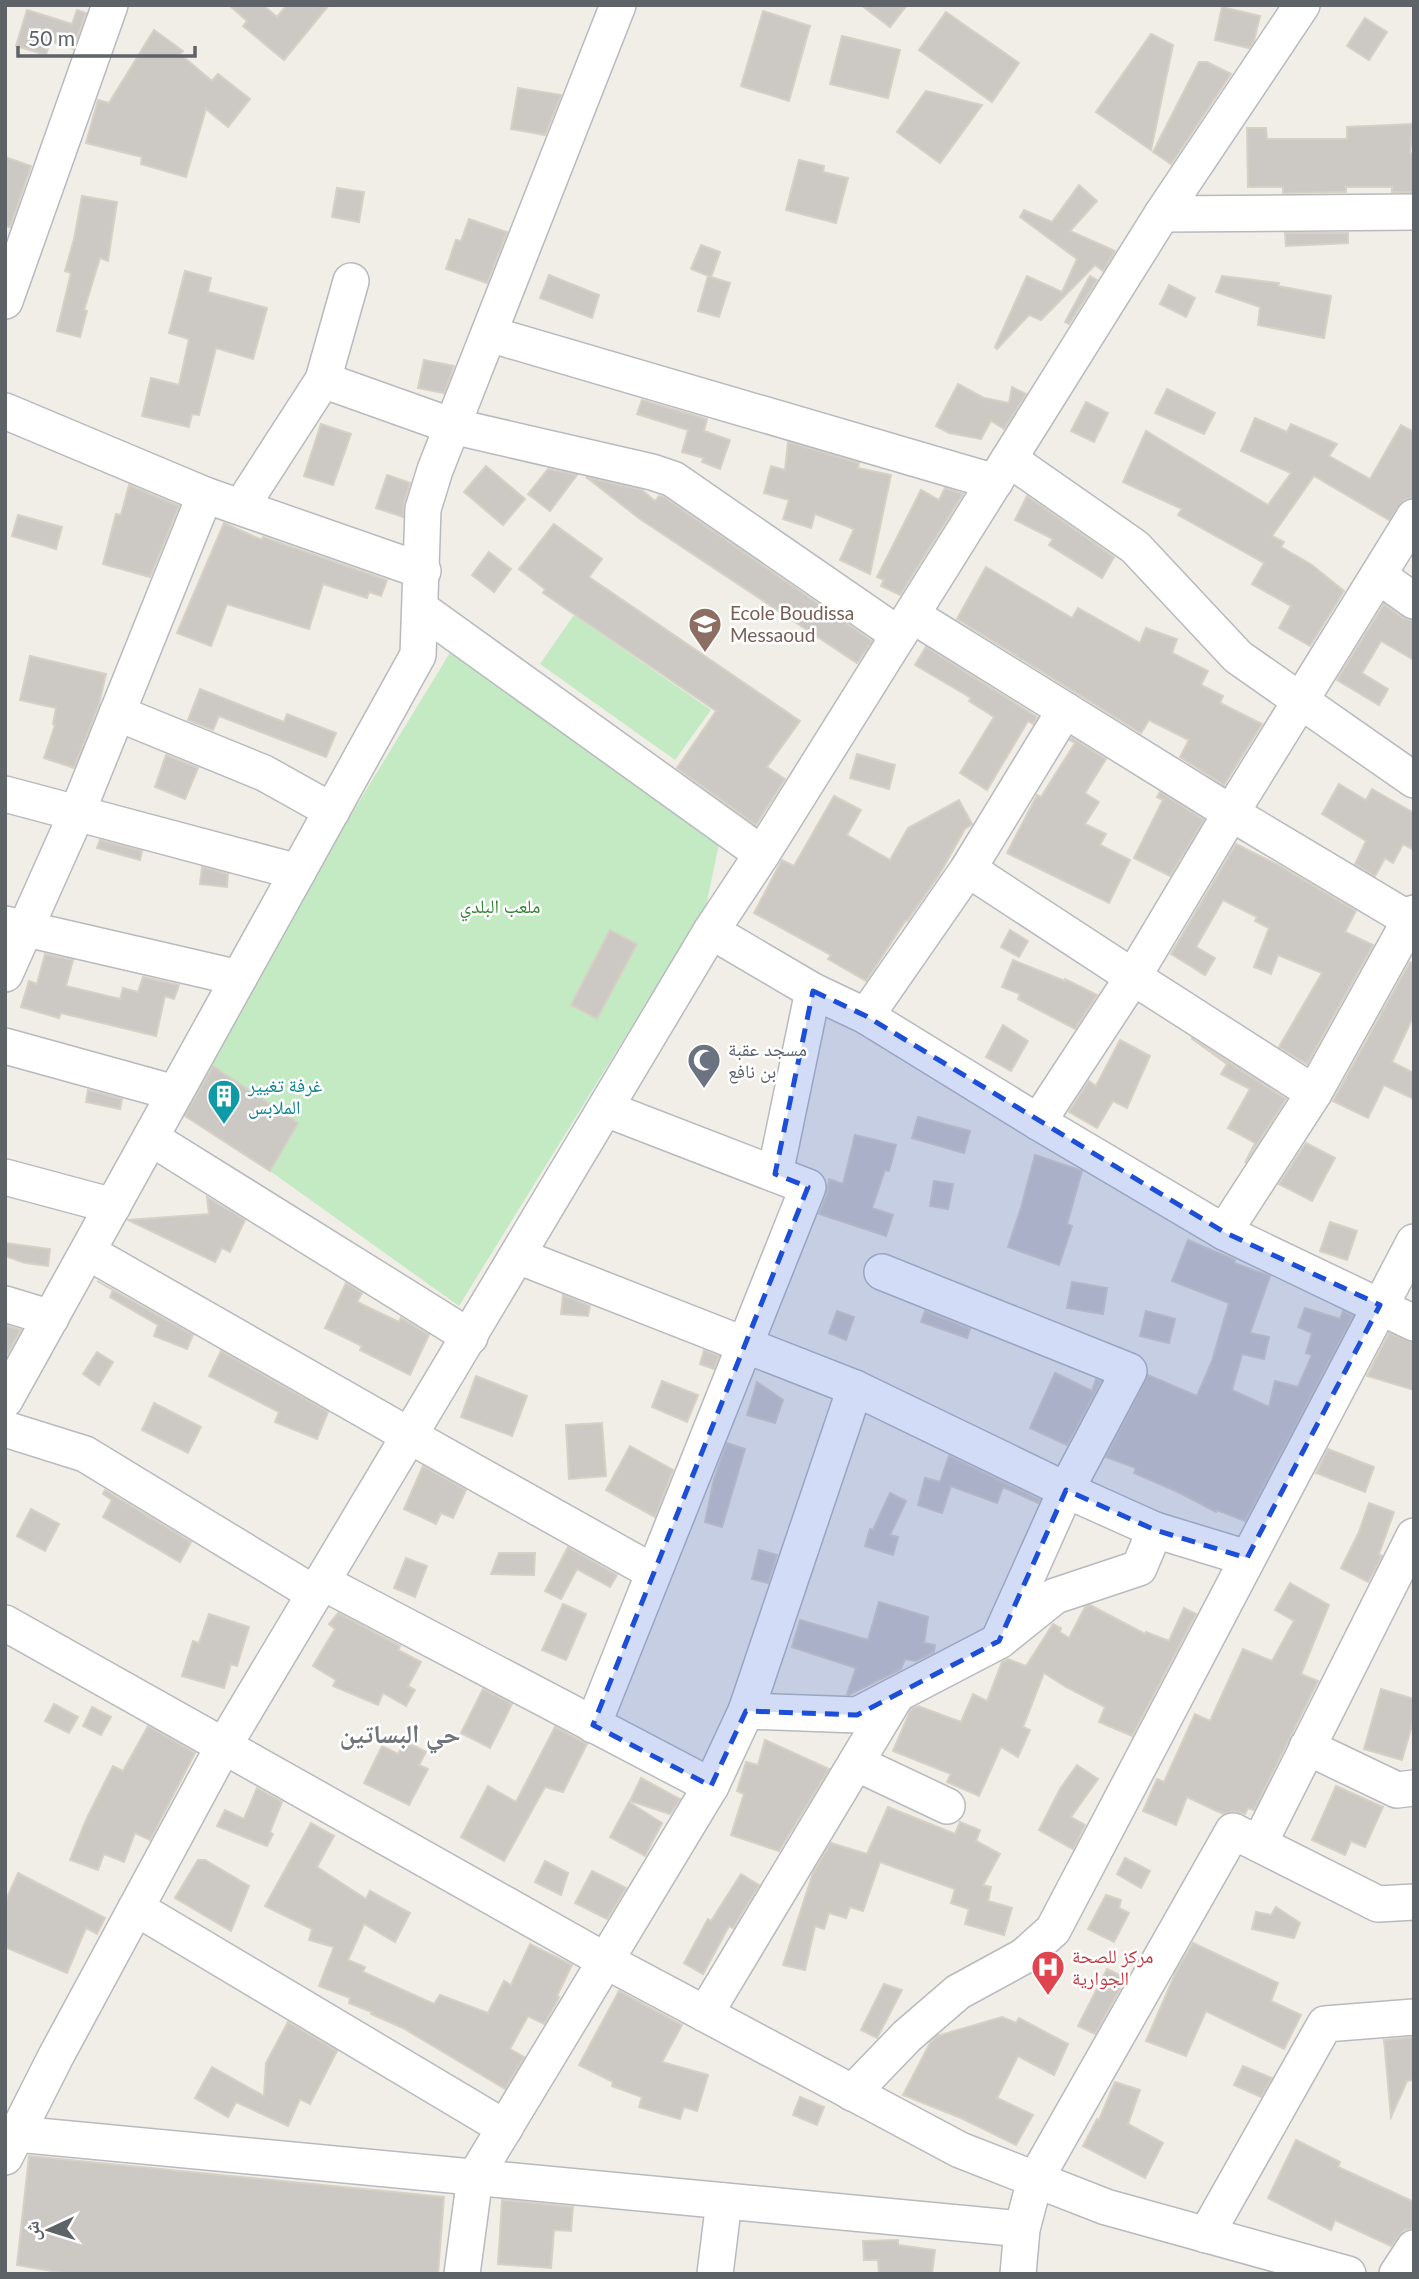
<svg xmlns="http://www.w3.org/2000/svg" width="1419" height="2279" font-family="Lato,'Noto Naskh Arabic',sans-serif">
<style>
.green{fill:#c4eac3}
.building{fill:#ccc9c4;stroke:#d6d0c5;stroke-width:2}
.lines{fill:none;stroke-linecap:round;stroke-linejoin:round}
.minor-casing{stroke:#b7babe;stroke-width:38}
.minor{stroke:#fff;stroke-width:35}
.marked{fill:#1d4ed8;fill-opacity:0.2;stroke:#1d4ed8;stroke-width:5;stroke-dasharray:14 9;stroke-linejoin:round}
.labels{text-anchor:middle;stroke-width:5;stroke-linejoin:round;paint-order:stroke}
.education-label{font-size:19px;fill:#785e54;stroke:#fff;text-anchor:start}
.park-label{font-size:19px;fill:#308530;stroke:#fff}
.worship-label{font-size:19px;fill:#5b616d;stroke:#fff;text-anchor:start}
.culture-label{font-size:19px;fill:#0d838f;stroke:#fff;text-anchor:start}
.health-label{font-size:19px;fill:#be3a42;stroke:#fff;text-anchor:start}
.district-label{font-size:26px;font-weight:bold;fill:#6f757a;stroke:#fff}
</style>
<rect width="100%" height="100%" fill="#f1eee7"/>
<g class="green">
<polygon points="574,615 711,710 675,760 540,664"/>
<polygon points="451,651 719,844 706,906 459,1306 270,1171 172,1108"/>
</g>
<g class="building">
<polygon points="229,5 263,5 277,17 287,5 329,5 284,60 243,26 247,21"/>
<polygon points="861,5 907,5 890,27"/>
<polygon points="1222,7 1260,16 1254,41 1249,48 1215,40"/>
<polygon points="27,10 72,24 77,10 86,13 73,49 50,41 46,55 16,46"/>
<polygon points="763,11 810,26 789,101 741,86"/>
<polygon points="946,12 1019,63 992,102 919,50"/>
<polygon points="1365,18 1387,32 1369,60 1347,46"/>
<polygon points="154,30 183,51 180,54 212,81 218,74 250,99 228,127 206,109 186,177 141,164 142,157 86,143 98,100 109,103"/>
<polygon points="1151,34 1173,45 1151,150 1096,112"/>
<polygon points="842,36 900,50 888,98 830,84"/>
<polygon points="1199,62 1207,62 1231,74 1171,164 1153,152"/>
<polygon points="518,88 561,95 545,135 511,129"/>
<polygon points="926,91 982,105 940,163 897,132"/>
<polygon points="1413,124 1410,153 1414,153 1414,192 1392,192 1392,187 1346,187 1346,192 1283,193 1283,187 1248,187 1247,128 1266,128 1267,139 1347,139 1347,127"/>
<polygon points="5,157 31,166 10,227 5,226"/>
<polygon points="799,160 824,166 823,172 848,178 836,223 786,210"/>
<polygon points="1079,185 1097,201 1070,231 1115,251 1103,271 1095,265 1041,320 1029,315 997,349 995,347 1027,276 1062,292 1077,259 1020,217 1024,210 1052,222"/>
<polygon points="337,188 364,192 359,222 332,217"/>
<polygon points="82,196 117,202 108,261 100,258 84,310 87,311 80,337 57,331 71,273 65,271 74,239"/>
<polygon points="469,219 507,232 487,283 446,269 456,240 461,241"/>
<polygon points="1285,233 1348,233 1348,243 1286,246"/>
<polygon points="701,245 720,252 711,277 691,269"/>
<polygon points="185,271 211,278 208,292 267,308 253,359 216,348 199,415 192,414 189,427 142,416 151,378 179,385 189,339 169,333"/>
<polygon points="549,275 599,295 592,318 540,298"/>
<polygon points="708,276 730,283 719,317 698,311"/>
<polygon points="1090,276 1097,280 1069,324 1065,322"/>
<polygon points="1222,276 1279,283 1278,286 1331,296 1324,338 1258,325 1260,307 1216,292"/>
<polygon points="1169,285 1195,298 1186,317 1160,304"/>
<polygon points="424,360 454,366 444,393 418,388"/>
<polygon points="958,384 984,398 1009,403 1012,387 1026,394 1004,429 991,421 981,439 949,433 936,426"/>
<polygon points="1167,389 1215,413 1204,434 1155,413"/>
<polygon points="642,400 707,419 704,431 730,440 720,469 702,462 704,458 682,452 688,430 637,414"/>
<polygon points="1086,402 1108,413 1094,442 1071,431"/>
<polygon points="1255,418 1287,432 1291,424 1337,444 1329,456 1370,479 1401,425 1414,432 1414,497 1404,500 1389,520 1314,476 1272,536 1284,542 1281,547 1312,565 1344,591 1310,646 1279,628 1291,606 1252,584 1264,563 1178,515 1182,509 1123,482 1146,431 1268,505 1291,473 1241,451"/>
<polygon points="321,424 351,434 333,485 304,476"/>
<polygon points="788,442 859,463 858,468 891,475 870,574 840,560 854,529 815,514 811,528 783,519 789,500 764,493 771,466 785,470"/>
<polygon points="486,466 525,499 503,525 464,492"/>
<polygon points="548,469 577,475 550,511 528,494"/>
<polygon points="387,475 410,483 404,503 403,517 376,508"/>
<polygon points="586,477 642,490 655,501 659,496 664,497 872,641 857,663 640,519"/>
<polygon points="129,485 179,506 150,577 103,564 116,514 121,515"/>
<polygon points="945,488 963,494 900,595 881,586 884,580 877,577 921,490 939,500"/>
<polygon points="1027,496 1114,557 1102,578 1049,545 1053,539 1015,520"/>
<polygon points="18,515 62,527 56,549 12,536"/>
<polygon points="224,523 262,540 263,537 387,580 381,596 369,592 367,598 323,584 309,629 227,604 211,646 177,633"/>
<polygon points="554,524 602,559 589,577 800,721 767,767 785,779 756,825 677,768 716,711 543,593 545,589 519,569"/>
<polygon points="489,552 511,569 494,592 472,575"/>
<polygon points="986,567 1072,618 1078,608 1140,643 1146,628 1177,639 1172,653 1208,671 1201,685 1223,696 1220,703 1262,724 1224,785 1180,757 1189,740 1149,720 1141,733 957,619"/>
<polygon points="1384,604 1402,617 1414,621 1414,660 1381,641 1362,673 1388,689 1379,705 1337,680"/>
<polygon points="926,647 1037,717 1033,724 1028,721 987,790 960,773 994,717 969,701 971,698 915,665"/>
<polygon points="30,656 106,674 99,704 74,768 44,758 55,725 53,724 56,708 20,700"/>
<polygon points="200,689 284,722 287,714 336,733 326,757 219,716 213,730 188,720"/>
<polygon points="1072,738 1106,759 1085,793 1099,802 1085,824 1106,834 1100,845 1130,860 1109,903 1007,853 1037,795 1041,797 1075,743 1070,740"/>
<polygon points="857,754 895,765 889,789 850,778"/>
<polygon points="166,755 198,768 185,799 155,787"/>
<polygon points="1339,784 1366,800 1372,789 1414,813 1414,850 1403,844 1393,863 1385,858 1375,876 1355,864 1366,841 1322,814"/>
<polygon points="1160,792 1204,820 1170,876 1134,858 1163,800 1157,797"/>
<polygon points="834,796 861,810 847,835 890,860 908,828 959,800 972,824 965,829 939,875 907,921 906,920 866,981 828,959 831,955 754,913 782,860 794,866"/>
<polygon points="100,840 142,851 140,860 97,848"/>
<polygon points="1236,844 1278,865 1356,911 1345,932 1373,945 1307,1064 1279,1047 1322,973 1278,955 1271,974 1254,967 1269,928 1255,921 1257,917 1223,900 1196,947 1215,958 1205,975 1171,954"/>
<polygon points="202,867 228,874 227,887 200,884"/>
<polygon points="610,930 637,944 597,1019 571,1005"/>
<polygon points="1010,930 1028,941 1019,957 1001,947"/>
<polygon points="45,954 73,960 66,986 120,999 123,988 138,992 143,977 179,985 174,999 165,996 156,1036 61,1013 59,1018 21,1007 29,981 37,984"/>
<polygon points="1013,960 1065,981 1065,979 1097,995 1075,1029 1018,999 1020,994 1002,987"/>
<polygon points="1410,962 1414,964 1414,1015 1392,1062 1414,1073 1414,1099 1384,1085 1368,1118 1333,1101"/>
<polygon points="1003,1025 1028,1041 1011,1071 986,1057"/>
<polygon points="1191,1038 1286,1099 1245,1163 1255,1143 1228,1128 1250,1089 1221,1074 1227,1064"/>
<polygon points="1120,1040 1150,1056 1127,1108 1113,1101 1097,1128 1069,1112 1089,1081 1096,1086"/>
<polygon points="213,1066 298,1123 270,1171 185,1116"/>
<polygon points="88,1090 122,1099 120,1109 86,1102"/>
<polygon points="918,1117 970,1131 964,1153 912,1138"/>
<polygon points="855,1135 896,1145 889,1171 885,1170 872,1208 893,1215 886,1236 819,1214 827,1194 829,1179 843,1184"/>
<polygon points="1306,1143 1335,1158 1312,1201 1279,1184"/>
<polygon points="1035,1155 1082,1171 1067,1224 1072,1226 1059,1265 1008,1247 1021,1208"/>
<polygon points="934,1181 953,1184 948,1209 930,1206"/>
<polygon points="207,1197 245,1220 230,1252 222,1248 215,1262 128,1220 209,1214"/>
<polygon points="1330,1222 1357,1231 1347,1260 1320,1251"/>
<polygon points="1188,1240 1235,1260 1234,1263 1270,1276 1250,1333 1269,1337 1264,1359 1242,1354 1232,1390 1269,1407 1275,1381 1298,1387 1312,1355 1306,1353 1312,1333 1298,1327 1305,1308 1340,1319 1343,1311 1353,1316 1245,1521 1217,1510 1216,1512 1178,1492 1134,1473 1136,1468 1106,1457 1148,1375 1197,1396 1212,1361 1229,1303 1172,1281"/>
<polygon points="5,1243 50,1249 48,1266 25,1263 5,1256"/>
<polygon points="97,1281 193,1335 187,1349 154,1336 158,1325 110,1297 113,1290"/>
<polygon points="1072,1282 1107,1288 1103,1314 1067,1308"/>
<polygon points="346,1283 362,1293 357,1302 399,1322 401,1318 429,1335 410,1375 360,1350 362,1346 325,1328"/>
<polygon points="563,1295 590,1306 588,1316 561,1314"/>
<polygon points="837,1311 854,1317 846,1340 829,1333"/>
<polygon points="925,1311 970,1329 967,1338 921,1322"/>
<polygon points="1146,1311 1175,1319 1169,1343 1140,1336"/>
<polygon points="5,1325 21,1330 5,1358"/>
<polygon points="1389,1333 1414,1343 1414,1390 1367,1376"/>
<polygon points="704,1350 719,1356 714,1369 700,1364"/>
<polygon points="221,1351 328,1412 317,1439 275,1422 279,1412 209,1376"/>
<polygon points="97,1352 113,1362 99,1385 83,1374"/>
<polygon points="1055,1373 1092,1391 1096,1379 1101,1381 1067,1445 1030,1428"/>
<polygon points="476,1376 527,1396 512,1436 461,1417"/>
<polygon points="662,1381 698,1395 687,1422 652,1407"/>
<polygon points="757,1382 783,1400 775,1423 747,1415"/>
<polygon points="154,1403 201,1427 188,1453 142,1430"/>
<polygon points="602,1423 606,1476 569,1479 566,1425"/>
<polygon points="727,1443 745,1449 722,1527 705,1522 714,1479"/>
<polygon points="630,1446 673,1470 655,1517 606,1490"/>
<polygon points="1328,1449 1374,1467 1365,1492 1316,1473"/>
<polygon points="949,1456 1040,1500 1038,1503 1003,1487 997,1503 951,1486 942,1513 918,1505 925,1478 940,1482"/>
<polygon points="423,1466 466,1490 453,1518 441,1513 436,1524 404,1509"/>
<polygon points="105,1490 191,1542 180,1562 103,1517 112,1500 103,1494"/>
<polygon points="890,1493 906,1501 890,1535 898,1537 893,1555 865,1546 870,1529 873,1530"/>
<polygon points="1369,1503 1394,1512 1379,1554 1382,1556 1368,1582 1341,1568 1359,1532"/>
<polygon points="31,1509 59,1524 45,1551 17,1536"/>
<polygon points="568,1547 617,1575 610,1587 577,1569 561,1599 545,1591"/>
<polygon points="759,1550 777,1555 768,1583 752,1579"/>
<polygon points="499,1553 535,1553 534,1575 491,1574"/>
<polygon points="406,1558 427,1566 415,1597 394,1588"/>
<polygon points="1290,1583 1329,1605 1301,1674 1318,1681 1254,1810 1248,1808 1245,1814 1233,1811 1223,1814 1187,1797 1176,1825 1143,1811 1157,1779 1164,1782 1195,1714 1210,1721 1243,1649 1272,1661 1294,1621 1275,1610"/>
<polygon points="879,1602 928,1617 924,1643 935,1645 934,1652 916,1661 905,1659 901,1669 849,1695 847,1694 856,1668 792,1647 800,1620 868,1640"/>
<polygon points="563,1604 586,1614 566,1660 542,1650"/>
<polygon points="1090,1605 1145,1634 1146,1632 1169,1641 1184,1608 1196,1614 1132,1736 1099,1722 1105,1707 1066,1687 1044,1673 1023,1727 1030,1730 1018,1757 1001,1747 979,1796 947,1782 951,1774 893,1751 911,1709 918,1706 961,1722 973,1694 987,1701 1002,1662 1008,1659 1026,1666 1053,1624 1061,1628 1060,1632 1069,1638 1085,1607"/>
<polygon points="338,1613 400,1646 398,1650 421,1662 408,1686 415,1690 406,1706 383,1693 378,1705 333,1686 336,1680 313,1666 335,1629 329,1624"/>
<polygon points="209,1614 249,1627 237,1666 231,1664 224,1688 182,1676 193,1641 199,1643"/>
<polygon points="483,1689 512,1704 490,1748 461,1733"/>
<polygon points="1381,1689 1414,1699 1414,1718 1402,1760 1364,1749"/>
<polygon points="54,1704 78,1717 69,1733 45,1721"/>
<polygon points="92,1707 111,1717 101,1735 83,1726"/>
<polygon points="148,1726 195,1753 150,1840 135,1833 124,1862 104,1854 98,1870 70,1860 86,1820 113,1766 123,1771"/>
<polygon points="555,1727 587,1744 563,1792 545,1787 504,1861 461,1837 488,1786 516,1802"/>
<polygon points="765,1740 829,1769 779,1851 731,1835 744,1794 737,1791 746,1762 758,1765"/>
<polygon points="405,1741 426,1752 419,1765 428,1769 409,1805 364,1783 382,1746 398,1754"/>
<polygon points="1077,1765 1098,1779 1071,1817 1085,1825 1073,1849 1039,1830 1060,1789"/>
<polygon points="641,1778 680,1799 670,1814 630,1801"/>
<polygon points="1336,1786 1383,1807 1365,1847 1351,1841 1345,1855 1312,1840"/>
<polygon points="257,1788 282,1802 270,1832 273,1834 267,1846 217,1826 225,1810 244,1819"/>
<polygon points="629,1802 662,1823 645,1856 610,1837"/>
<polygon points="888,1807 955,1834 960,1822 980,1830 976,1841 1000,1854 983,1885 991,1887 988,1901 1012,1908 1004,1935 965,1924 969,1909 951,1903 955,1889 880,1862 863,1911 850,1907 846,1918 829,1913 824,1929 815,1926 805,1970 783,1965 813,1873 831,1843 867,1854"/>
<polygon points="311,1823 334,1836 317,1867 366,1899 370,1891 410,1913 395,1942 364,1924 348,1960 365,1967 363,1972 434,2004 440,1995 488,2013 504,1981 511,1985 530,1944 572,1965 557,1996 559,1997 556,2003 544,2024 528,2016 510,2049 524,2057 505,2089 403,2028 371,2014 372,2012 349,2003 350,1998 319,1986 334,1947 309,1940 312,1929 265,1906"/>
<polygon points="1125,1858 1150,1871 1141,1888 1117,1874"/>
<polygon points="198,1860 205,1860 249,1886 231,1931 175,1898"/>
<polygon points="545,1861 568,1873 561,1895 535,1882"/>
<polygon points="592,1871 626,1888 607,1919 575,1903"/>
<polygon points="18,1873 105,1918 97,1934 86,1928 67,1973 5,1947 5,1902"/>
<polygon points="741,1874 759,1885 733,1928 729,1926 703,1974 684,1963 708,1919 711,1921"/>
<polygon points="1106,1895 1121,1900 1119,1908 1129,1913 1114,1942 1088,1929"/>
<polygon points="1276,1907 1300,1923 1294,1938 1252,1929 1256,1912 1271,1915"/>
<polygon points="1193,1943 1278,1983 1271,2001 1301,2015 1284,2049 1206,2011 1186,2056 1146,2041 1176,1972"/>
<polygon points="1107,1969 1126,1978 1095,2034 1078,2026"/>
<polygon points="884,1984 902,1990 877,2038 861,2030"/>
<polygon points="619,1991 682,2025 662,2062 708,2075 697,2111 684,2107 680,2119 639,2107 642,2097 612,2086 613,2082 579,2065"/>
<polygon points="1002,2017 1016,2023 1019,2018 1068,2044 1054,2075 1018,2056 997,2098 1033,2115 1016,2145 961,2118 903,2095 930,2043 937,2036"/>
<polygon points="288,2022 337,2051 310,2104 300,2099 288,2126 236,2102 228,2117 195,2098 212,2067 264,2096 266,2063"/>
<polygon points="1414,2037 1414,2080 1407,2081 1391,2117 1384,2040"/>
<polygon points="1243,2066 1272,2078 1261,2097 1234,2085"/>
<polygon points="1115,2082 1140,2090 1128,2124 1163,2143 1145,2178 1083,2146 1097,2119 1099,2120"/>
<polygon points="800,2097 824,2107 817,2125 793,2115"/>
<polygon points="1296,2140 1340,2162 1338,2167 1414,2202 1414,2228 1404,2230 1391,2246 1335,2220 1331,2230 1268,2198"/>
<polygon points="29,2156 444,2197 438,2274 68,2274 17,2265"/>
<polygon points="502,2200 573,2207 571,2231 554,2230 551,2268 498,2264"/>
<polygon points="898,2240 898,2245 935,2250 932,2274 879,2274 878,2260 864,2260 863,2241"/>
</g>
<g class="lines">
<defs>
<g id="minor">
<polyline points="1162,214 1414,212"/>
<polyline points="5,301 110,5"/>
<polyline points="489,334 995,482"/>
<polyline points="323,380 452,426 652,472 673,479 899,635"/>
<polyline points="5,411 205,495 423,571"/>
<polyline points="1009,459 1135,547 1238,657 1414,780"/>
<polyline points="241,507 323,380 351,281"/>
<polyline points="1379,576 1414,601"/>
<polyline points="421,609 762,854"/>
<polyline points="912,615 1231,813 1410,920"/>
<polyline points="117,713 264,773 332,811"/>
<polyline points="5,794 298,872"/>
<polyline points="968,869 1133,977 1314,1093"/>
<polyline points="5,924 239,978"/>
<polyline points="711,931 813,991 866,1016 1038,1122 1224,1232 1414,1323"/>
<polyline points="5,974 77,813 205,495"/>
<polyline points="866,1016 968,869 1065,710"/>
<polyline points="5,1046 175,1093"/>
<polyline points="1038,1122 1133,977 1231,813 1414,517"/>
<polyline points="151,1138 470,1337"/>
<polyline points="775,1174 813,991"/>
<polyline points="5,1177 113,1206"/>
<polyline points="1224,1232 1314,1093 1414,913"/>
<polyline points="88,1252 410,1436 653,1572"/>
<polyline points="518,1256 855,1388 1066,1490 1155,1530 1139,1568 1055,1596 999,1641 857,1715 746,1711"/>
<polyline points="882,1272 1129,1371 1066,1490 1001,1635"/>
<polyline points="5,1304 51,1318"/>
<polyline points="5,1400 418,655 423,509 435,470 618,5"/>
<polyline points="5,1429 85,1454 315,1594"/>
<polyline points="1155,1530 1247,1558"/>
<polyline points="322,1582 711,1786"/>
<polyline points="5,1623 606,1961 960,2150 1106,2207 1348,2274"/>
<polyline points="593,1725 808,1187 606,1109"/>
<polyline points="1307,1747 1397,1790 1414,1788"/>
<polyline points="856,1763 947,1806"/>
<polyline points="1259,1844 1414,1536"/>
<polyline points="136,1908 505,2128"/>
<polyline points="705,2014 896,1696"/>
<polyline points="852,2093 907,2036 958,1992 1024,1956 1053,1930 1414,1242"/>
<polyline points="17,2134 1022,2229"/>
<polyline points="5,2157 56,2056 223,1747 711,931 762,854 1162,214 1302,5"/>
<polyline points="1206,2235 1325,2024 1414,2017"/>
<polyline points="462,2274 475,2177 711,1786 746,1711 855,1388"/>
<polyline points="715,2274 724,2201"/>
<polyline points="1018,2274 1022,2229 1035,2180 1233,1831 1378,1904 1414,1902"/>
<polyline points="1397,2274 1414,2248"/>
</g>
</defs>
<use href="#minor" class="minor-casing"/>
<use href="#minor" class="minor"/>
</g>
<path class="marked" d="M813 991 866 1016 1224 1232 1380 1305 1247 1558 1155 1530 1066 1490 999 1641 857 1715 746 1711 711 1786 593 1725 808 1187 775 1174Z"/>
<defs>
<symbol id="school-pin" viewBox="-11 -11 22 30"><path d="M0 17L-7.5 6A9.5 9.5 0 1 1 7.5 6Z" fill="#8d6e63" stroke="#fff"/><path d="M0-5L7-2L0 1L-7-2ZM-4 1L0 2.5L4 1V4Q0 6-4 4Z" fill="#fff"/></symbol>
<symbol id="mosque-pin" viewBox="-11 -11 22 30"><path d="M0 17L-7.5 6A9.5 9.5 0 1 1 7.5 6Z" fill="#6b7280" stroke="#fff"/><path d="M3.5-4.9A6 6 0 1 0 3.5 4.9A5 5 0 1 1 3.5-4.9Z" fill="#fff"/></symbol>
<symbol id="building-pin" viewBox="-11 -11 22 30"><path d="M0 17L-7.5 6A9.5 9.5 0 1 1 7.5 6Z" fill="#0f9aa8" stroke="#fff"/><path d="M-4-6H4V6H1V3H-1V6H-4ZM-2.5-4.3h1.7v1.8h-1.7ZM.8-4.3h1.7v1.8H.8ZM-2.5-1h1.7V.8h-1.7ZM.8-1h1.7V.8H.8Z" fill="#fff"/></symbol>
<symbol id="hospital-pin" viewBox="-11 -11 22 30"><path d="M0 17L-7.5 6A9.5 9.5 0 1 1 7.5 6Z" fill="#e0444e" stroke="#fff"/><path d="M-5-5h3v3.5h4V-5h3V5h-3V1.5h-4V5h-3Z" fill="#fff"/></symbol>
</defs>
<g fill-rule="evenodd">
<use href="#school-pin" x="686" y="605" width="38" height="52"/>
<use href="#mosque-pin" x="685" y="1041" width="38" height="52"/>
<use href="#building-pin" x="205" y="1077" width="38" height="52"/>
<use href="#hospital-pin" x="1029" y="1948" width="38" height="52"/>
</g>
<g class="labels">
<g class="education-label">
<text x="730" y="620">Ecole Boudissa<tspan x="730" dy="22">Messaoud</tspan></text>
</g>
<g class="park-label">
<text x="500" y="913">ملعب البلدي</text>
</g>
<g class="worship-label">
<text x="728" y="1056">مسجد عقبة<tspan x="728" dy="22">بن نافع</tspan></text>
</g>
<g class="culture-label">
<text x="248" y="1092">غرفة تغيير<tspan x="248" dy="22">الملابس</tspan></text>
</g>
<g class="health-label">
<text x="1072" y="1963">مركز للصحة<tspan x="1072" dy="22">الجوارية</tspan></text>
</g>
<g class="district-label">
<text x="400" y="1743">حي البساتين</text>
</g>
</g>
<rect width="1419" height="2279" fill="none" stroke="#5e6368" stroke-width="14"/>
<g transform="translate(49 2230) rotate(266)" stroke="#ffffff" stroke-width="5" paint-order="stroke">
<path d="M0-5L12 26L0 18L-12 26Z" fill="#5e6368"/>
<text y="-10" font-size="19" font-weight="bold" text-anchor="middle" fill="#5e6368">ش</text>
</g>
<path d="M18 46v10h177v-10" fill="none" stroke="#5e6368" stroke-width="3.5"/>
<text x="28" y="46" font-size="21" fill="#5e6368" stroke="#ffffff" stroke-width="5" paint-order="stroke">50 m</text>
</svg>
